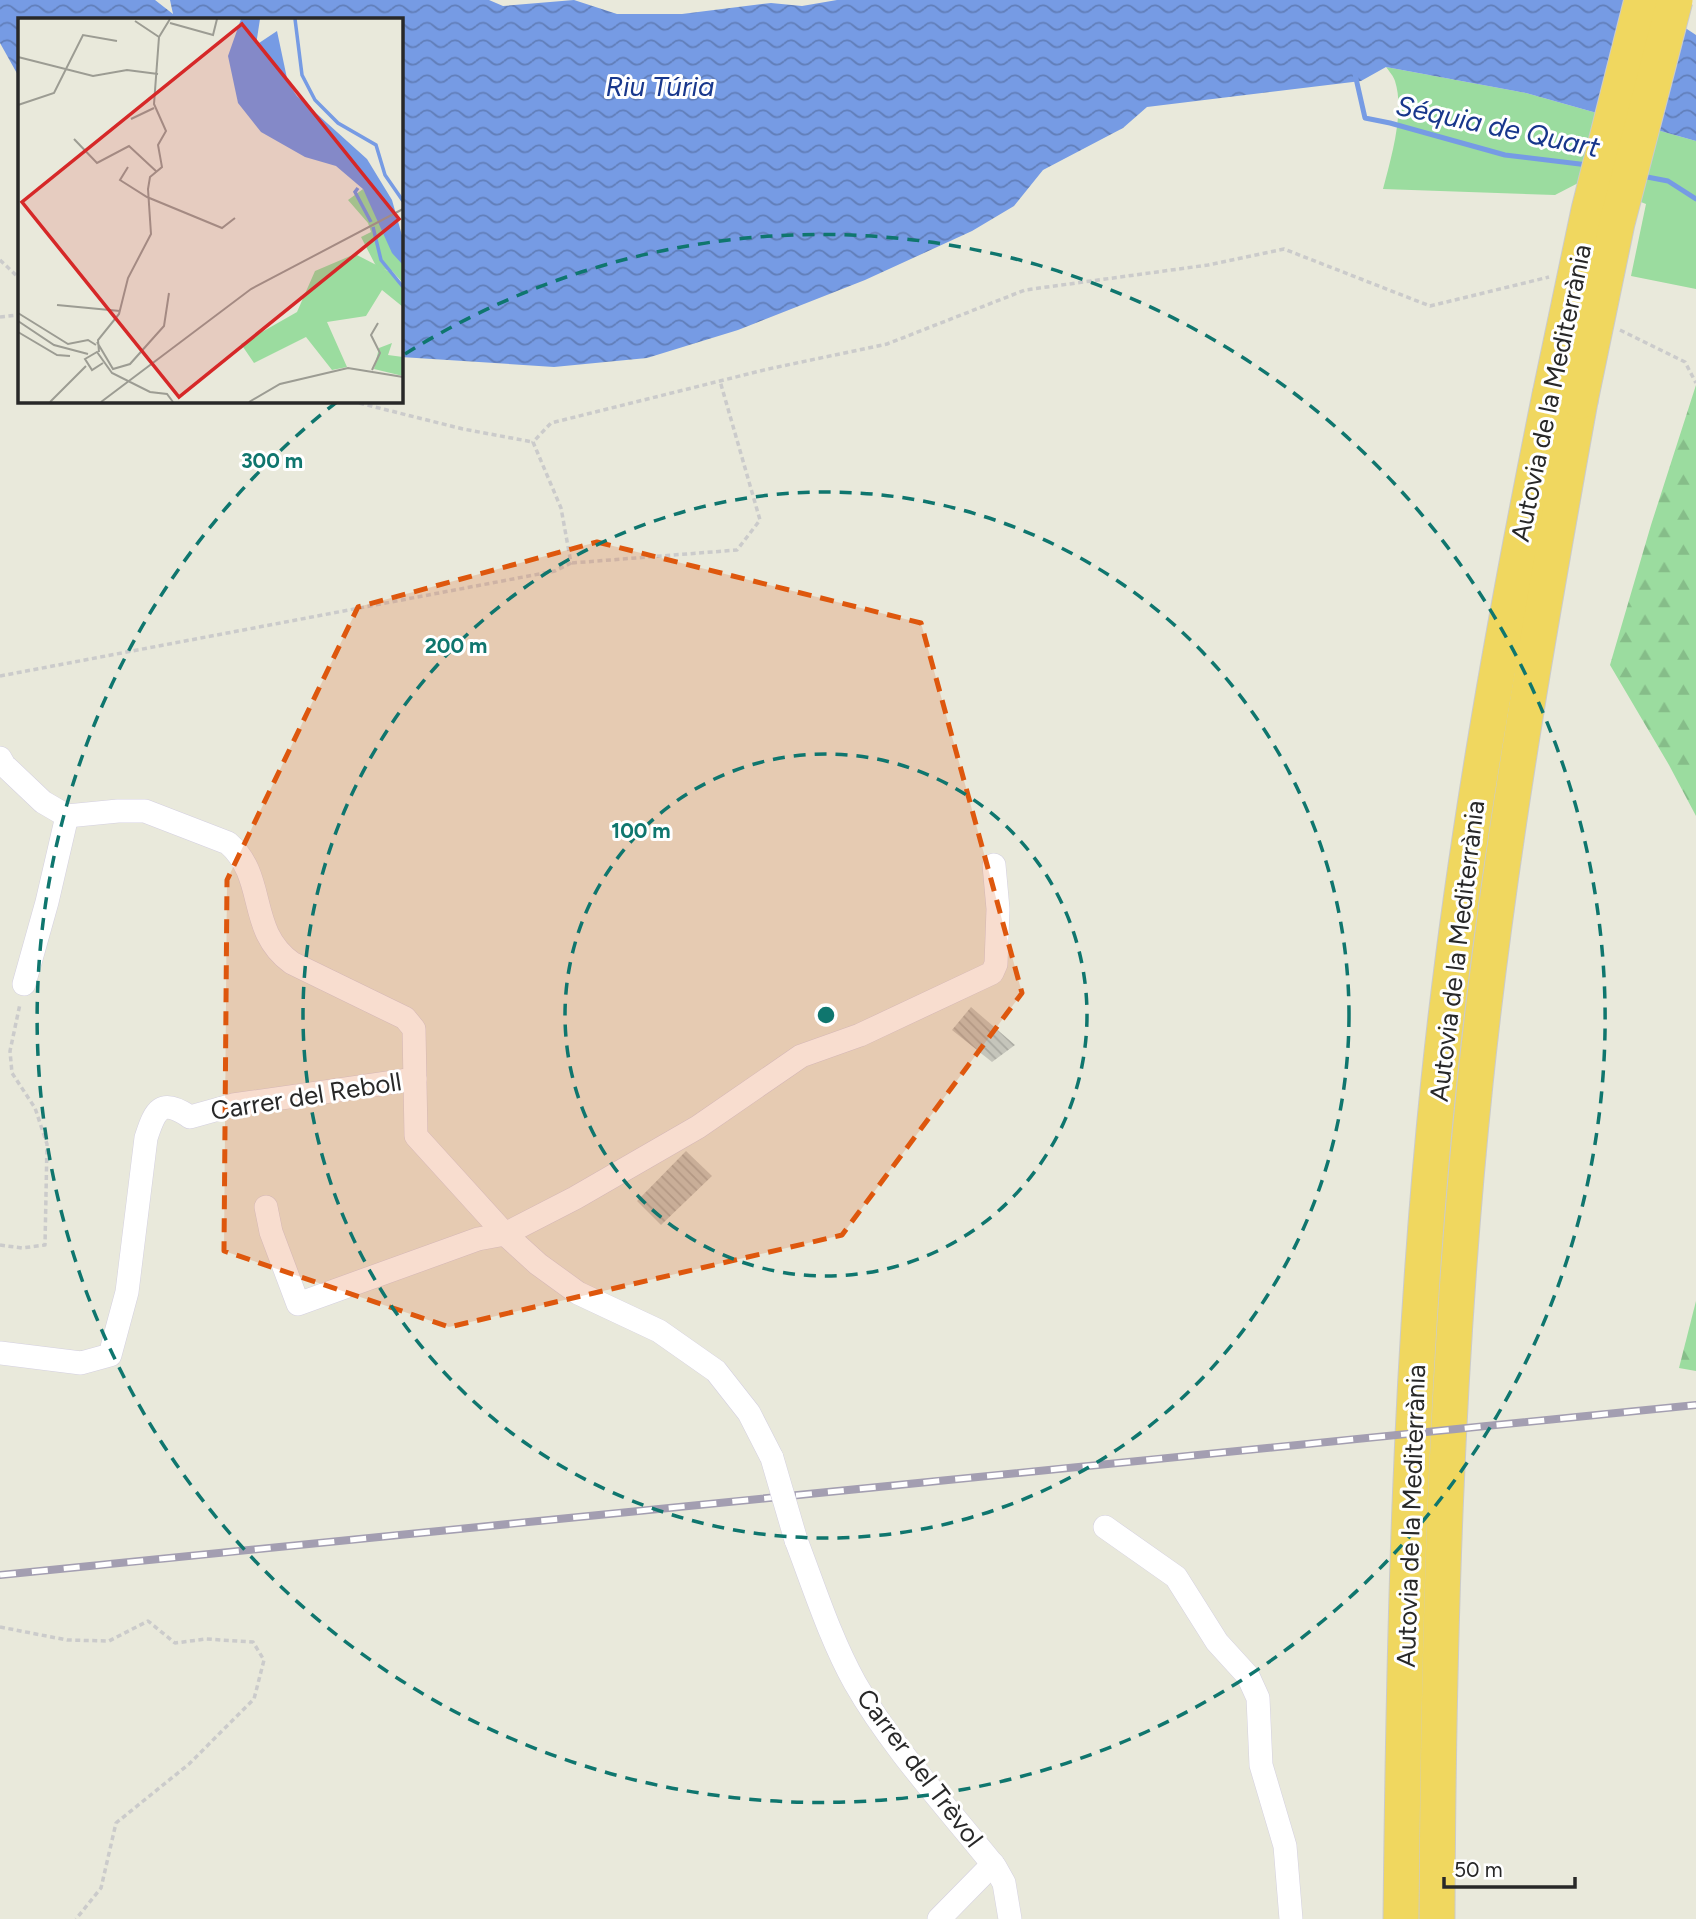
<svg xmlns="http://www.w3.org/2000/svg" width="1696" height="1919" font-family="Figtree,sans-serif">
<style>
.grass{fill:#9bdc9f}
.forest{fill:url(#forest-firs)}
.water{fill:url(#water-waves)}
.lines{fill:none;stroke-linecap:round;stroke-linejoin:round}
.stream{stroke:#769be4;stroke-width:5}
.building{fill:url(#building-back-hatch)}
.minor-casing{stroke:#d4d0e0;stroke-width:24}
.highway-casing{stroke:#cbcbcb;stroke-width:37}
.path{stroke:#cbcbcb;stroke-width:3.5;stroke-dasharray:5 3.5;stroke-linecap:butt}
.minor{stroke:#fff;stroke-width:23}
.highway{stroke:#f0d75f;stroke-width:35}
.rail-casing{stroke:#a39eb1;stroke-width:8}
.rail{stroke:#fff;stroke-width:5;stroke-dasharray:16;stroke-linecap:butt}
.minor-bridge-casing{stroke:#d4d0e0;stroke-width:24;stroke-linecap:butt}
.highway-bridge-casing{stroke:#cbcbcb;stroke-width:37;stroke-linecap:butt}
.minor-bridge{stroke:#fff;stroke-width:23}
.highway-bridge{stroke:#f0d75f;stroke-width:35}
.marked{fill:#de570d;fill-opacity:0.2;stroke:#de570d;stroke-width:5;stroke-dasharray:14 9;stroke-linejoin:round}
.ring{fill:none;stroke:#0f766e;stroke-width:3.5;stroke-dasharray:12 9}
.labels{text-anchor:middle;stroke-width:6;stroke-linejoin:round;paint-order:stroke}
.street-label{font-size:26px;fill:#282828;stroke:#fff}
.water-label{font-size:28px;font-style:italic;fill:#18378c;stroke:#fff}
.inset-river{fill:none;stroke:#769be4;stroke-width:3.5}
.inset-road{fill:none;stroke:#9c9c93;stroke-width:2}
.view{fill:#d62828;fill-opacity:0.15;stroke:#d62828;stroke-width:3.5}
.inset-edge{fill:none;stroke:#282828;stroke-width:3.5}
.centre{fill:#0f766e;stroke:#fff;stroke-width:3.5}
.ring-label{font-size:21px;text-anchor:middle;font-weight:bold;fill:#0f766e;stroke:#fff;stroke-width:6;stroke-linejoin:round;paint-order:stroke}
</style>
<defs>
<pattern id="forest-firs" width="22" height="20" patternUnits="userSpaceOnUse" patternTransform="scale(1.75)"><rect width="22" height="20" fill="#9bdc9f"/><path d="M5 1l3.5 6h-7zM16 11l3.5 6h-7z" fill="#86bd89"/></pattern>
<pattern id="water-waves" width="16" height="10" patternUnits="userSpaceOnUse" patternTransform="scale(1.75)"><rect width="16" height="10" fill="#769be4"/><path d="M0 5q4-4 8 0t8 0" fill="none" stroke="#617eb9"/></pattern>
<pattern id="building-back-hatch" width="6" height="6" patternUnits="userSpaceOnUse" patternTransform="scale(1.75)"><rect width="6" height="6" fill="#c5c5bb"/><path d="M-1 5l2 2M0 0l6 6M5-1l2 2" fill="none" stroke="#a9a9a1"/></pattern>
</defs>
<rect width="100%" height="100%" fill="#e9e9db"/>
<path class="grass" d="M1386 67 1526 93 1696 141V289L1631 276 1646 204 1584 180 1555 195 1383 189C1391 158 1405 112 1395 81 1394 77 1389 71 1386 67Z"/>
<g class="forest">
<polygon points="1696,385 1696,816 1669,765 1610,665 1651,525"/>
<polygon points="1696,1301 1696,1371 1679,1368"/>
</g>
<polygon class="water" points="0,0 155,0 173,14 170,0 489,0 503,6 574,0 617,14 682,14 771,3 802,6 837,0 1643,0 1696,35 1696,141 1526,93 1386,67 1361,81 1147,107 1123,128 1043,170 1014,206 972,231 865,280 738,330 647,358 554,367 401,357 401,19 19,19 19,77 0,43"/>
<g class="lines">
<g class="stream">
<polyline points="1355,74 1365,118 1390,123 1505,155 1588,165"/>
<polyline points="1642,176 1668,181 1696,199"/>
</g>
</g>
<g class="building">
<polygon points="971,1007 1015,1045 992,1062 952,1030"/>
<polygon points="686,1151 712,1176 661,1225 637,1201"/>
</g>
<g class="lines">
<defs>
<g id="minor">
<path d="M0 758 4 765 43 802 67 816 118 811H145L228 843C268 878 246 930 292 963L405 1018 414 1029 416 1136 505 1234 538 1264 578 1293 659 1331 716 1371 749 1413 772 1458"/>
<polyline points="24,984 47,902 67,816"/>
<polyline points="266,1207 271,1232 298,1304 478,1239 505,1234 575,1198 698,1127 801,1056 860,1035 992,973 996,964 998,909 994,865"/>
<path d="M0 1353 81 1363 110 1355 127 1292 146 1138C155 1110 161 1097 190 1117L233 1105 415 1079"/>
<polyline points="1105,1527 1176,1577 1217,1642 1248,1676 1258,1698 1261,1765 1285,1846 1291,1919"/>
<path d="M796 1540C814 1587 830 1638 855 1683 892 1748 948 1808 995 1867L1004 1883 1010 1919"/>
<polyline points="939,1919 993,1864"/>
</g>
<g id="highway">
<path d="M1401 1919C1404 1639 1410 1359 1439 1080 1463 850 1504 622 1550 395"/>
<path d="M1437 1919C1438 1640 1446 1361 1475 1084 1499 854 1539 628 1580 401"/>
</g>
</defs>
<use href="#minor" class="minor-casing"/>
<use href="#highway" class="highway-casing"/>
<g class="path">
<polyline points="0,260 19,278"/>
<polyline points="0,317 19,315"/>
<polyline points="1620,330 1685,362 1696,383"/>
<polyline points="351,401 463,429 533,442"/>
<polyline points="572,563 737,550 760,520 720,381"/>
<polyline points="0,676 555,571 571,563 561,508 533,442 551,423 768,369 887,344 1025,290 1208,265 1284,249 1430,306 1549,277"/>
<polyline points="0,1245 22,1248 45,1245 47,1144 35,1108 12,1073 10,1051 20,1004"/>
<polyline points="0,1627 67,1640 109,1641 148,1621 175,1643 206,1639 253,1642 264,1660 254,1699 189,1764 116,1823 101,1888 76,1919"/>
</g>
<use href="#minor" class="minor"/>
<use href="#highway" class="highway"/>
<defs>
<polyline id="rail" points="0,1575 1696,1405"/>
</defs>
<use href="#rail" class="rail-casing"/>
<use href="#rail" class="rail"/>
<defs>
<polyline id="minor-bridge" points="772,1458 796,1540"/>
<g id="highway-bridge">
<polyline points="1550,395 1589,210 1642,0"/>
<polyline points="1580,401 1617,223 1675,0"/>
</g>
</defs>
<use href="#minor-bridge" class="minor-bridge-casing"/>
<use href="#highway-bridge" class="highway-bridge-casing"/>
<use href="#minor-bridge" class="minor-bridge"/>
<use href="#highway-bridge" class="highway-bridge"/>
</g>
<path class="marked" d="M597 542 921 623 1022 993 842 1235 449 1327 224 1251 227 880 358 607Z"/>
<g class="ring">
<circle cx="826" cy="1015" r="261"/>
<circle cx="826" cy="1015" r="523"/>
<path d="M405 354A784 784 0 1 1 338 401"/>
</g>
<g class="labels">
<g class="street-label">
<text transform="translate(1551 393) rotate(-78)" y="9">Autovia de la Mediterrània</text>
<text transform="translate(1457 951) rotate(-83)" y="9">Autovia de la Mediterrània</text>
<text transform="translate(306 1096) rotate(-9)" y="9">Carrer del Reboll</text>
<text transform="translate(1411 1516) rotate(-88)" y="9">Autovia de la Mediterrània</text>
<text transform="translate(920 1768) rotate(53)" y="9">Carrer del Trèvol</text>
</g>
<g class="water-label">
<text x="660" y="96">Riu Túria</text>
<text transform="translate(1498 126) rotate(12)" y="10">Séquia de Quart</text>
</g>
</g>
<g transform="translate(18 18)">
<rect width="385" height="385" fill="#e9e9db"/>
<path d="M345 171 385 247V265L374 253 359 250 343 219 353 214 350 205 330 182ZM374 325 370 337 385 339V358L356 351 361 330Z" fill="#9bdc9f"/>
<path d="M337 236 370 253 385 269V289L364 272 348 298 309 304 329 349 314 352 288 319 236 345 223 326 279 294 297 253Z" fill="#9bdc9f"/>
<path d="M223 1H242L238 27 259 13 270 65 279 78 349 141 374 182 385 221V247L374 235 345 171 318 148 287 139 243 114 220 85 210 38Z" fill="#769be4"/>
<path class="inset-river" d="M277 1 284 57 297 82 320 105 358 127 367 157 385 183M340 170 337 174 353 204M355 209 363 242 385 269"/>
<path class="inset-road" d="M117 3 141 19M152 5 195 17 199 1M0 39 75 58 109 52 140 56M0 87 36 75 65 17 99 23M113 101 136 90M56 121 79 145 111 128 139 154M110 149 102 162 129 179 204 210 217 200M39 287 102 293M0 295 50 326 70 322 78 327M0 303 36 327 70 336M0 314 39 337 52 338M79 324 95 351 112 346 146 308 151 275M81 334 80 322 101 296 110 260 133 216 130 171 132 159 144 149 140 127 148 113 136 86 141 19 152 1M85 345 74 352 67 341 79 334 94 355 132 374 149 376 155 384M354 352 362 335 353 317 360 305M32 384 68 348M83 384 233 271 385 191M231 384 262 366 330 350 385 359"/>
<path class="view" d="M224 6 381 201 161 379 4 184Z"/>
<rect width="385" height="385" class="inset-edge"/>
</g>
<circle cx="826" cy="1015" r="10" class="centre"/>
<g class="ring-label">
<text x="272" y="468">300 m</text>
<text x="456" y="653">200 m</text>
<text x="641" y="838">100 m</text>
</g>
<path d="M1444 1877v10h131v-10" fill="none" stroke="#282828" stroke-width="3.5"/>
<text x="1454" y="1877" font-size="21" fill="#282828" stroke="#ffffff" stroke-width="5" paint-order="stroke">50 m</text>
</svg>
